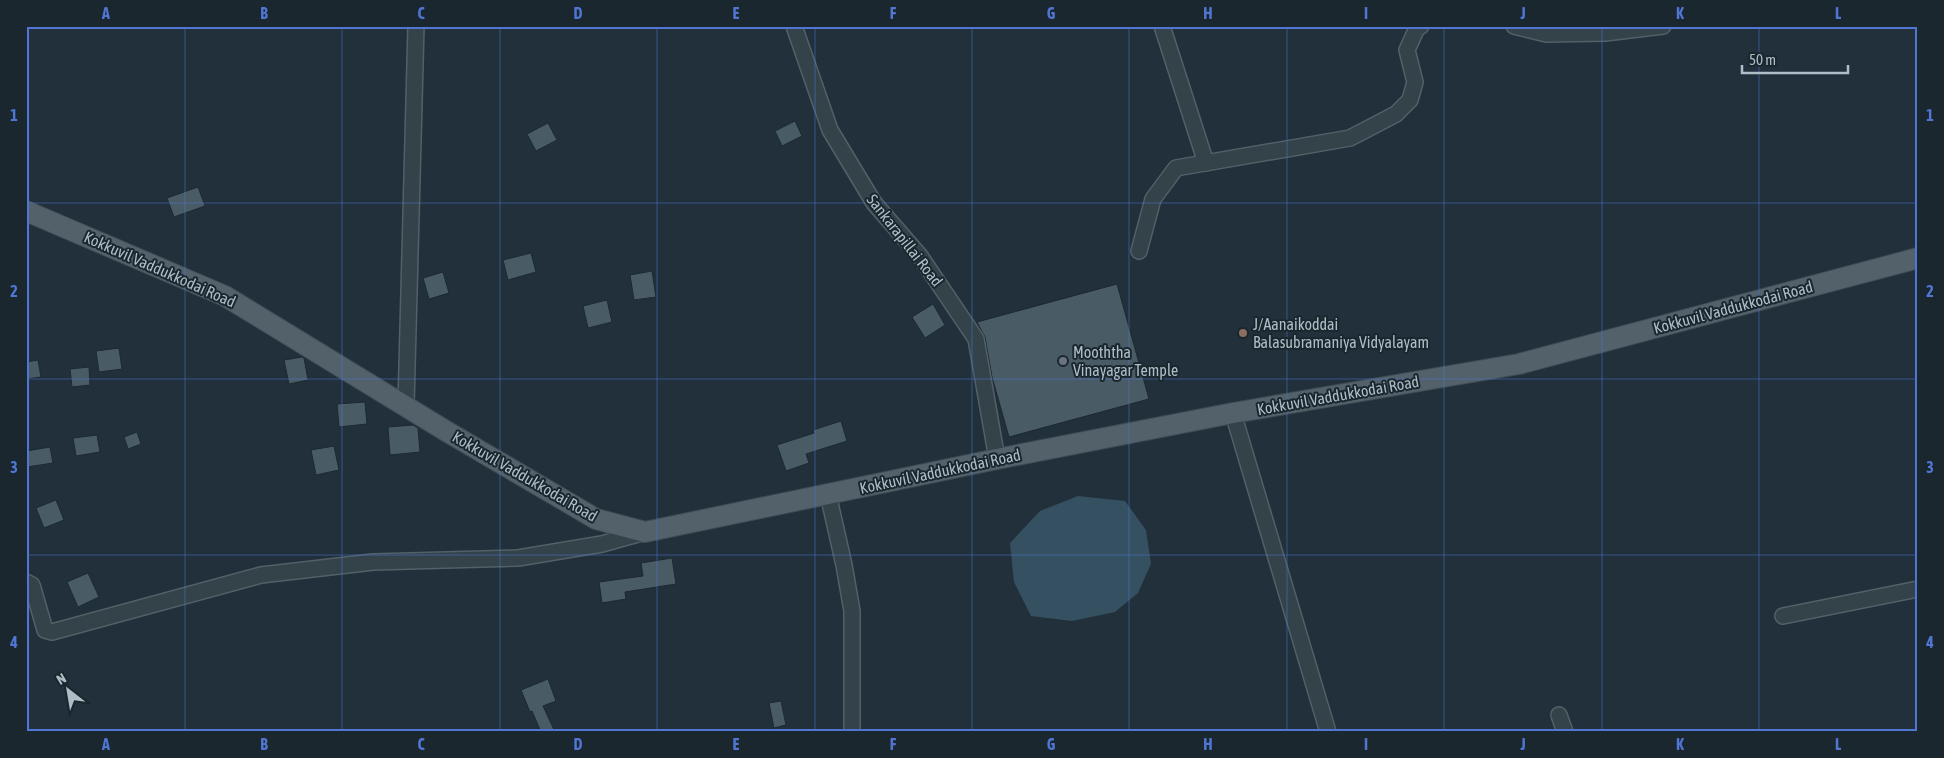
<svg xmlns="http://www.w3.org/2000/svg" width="1944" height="758" font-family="'Asap Condensed',sans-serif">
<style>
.water{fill:#345061}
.building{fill:#495b65;stroke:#1c2931}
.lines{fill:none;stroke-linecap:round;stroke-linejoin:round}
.minor-casing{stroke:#526068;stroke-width:18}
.major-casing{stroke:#3e4b53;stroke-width:22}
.minor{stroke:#34424a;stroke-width:15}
.major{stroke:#52616a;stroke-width:20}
.grid{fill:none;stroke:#5075d2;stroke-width:1;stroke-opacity:0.55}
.education-dot{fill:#8d6e63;stroke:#1a272f;stroke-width:2}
.worship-dot{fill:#6b7280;stroke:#1a272f;stroke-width:2}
.labels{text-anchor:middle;stroke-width:4;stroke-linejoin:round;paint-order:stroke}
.street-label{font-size:16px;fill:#afbdc6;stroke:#1a272f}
.poi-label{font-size:16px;fill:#afbdc6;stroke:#1a272f;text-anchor:start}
.neatline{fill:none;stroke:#5075d2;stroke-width:2}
.grid-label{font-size:16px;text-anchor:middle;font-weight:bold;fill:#5075d2}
</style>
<rect width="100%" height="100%" fill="#21303a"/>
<polygon class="water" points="1078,496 1125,501 1146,530 1151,564 1138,593 1115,612 1072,621 1031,616 1014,582 1010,543 1040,511"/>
<g class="building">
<polygon points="795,121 802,136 782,146 775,131"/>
<polygon points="548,123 557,140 536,151 527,134"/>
<polygon points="198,187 205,206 174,217 167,198"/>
<polygon points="531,253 536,272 508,280 503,260"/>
<polygon points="652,271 656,297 634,300 630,275"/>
<polygon points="443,272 449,293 429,299 423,278"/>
<polygon points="1117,284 1149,399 1009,437 992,377 985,337 977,322"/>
<polygon points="607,300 612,322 588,328 583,306"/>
<polygon points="933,304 945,325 925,338 912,317"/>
<polygon points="119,348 122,369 99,372 96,351"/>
<polygon points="302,357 304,358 308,380 289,384 284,360"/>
<polygon points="38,360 41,377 26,379 26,362"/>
<polygon points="89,367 90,385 72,387 70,369"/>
<polygon points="365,402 367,424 339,427 337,404"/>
<polygon points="841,421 847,441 806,454 809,463 786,471 777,445 814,433 813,430"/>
<polygon points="413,425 418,428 420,452 390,455 388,427"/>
<polygon points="137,432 141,444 128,449 124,437"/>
<polygon points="97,435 100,452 76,456 73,438"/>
<polygon points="334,446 339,470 316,475 311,450"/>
<polygon points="50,447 53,463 27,467 26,451"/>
<polygon points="56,500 64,520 44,528 36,508"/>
<polygon points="672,558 676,584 625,592 626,599 602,603 599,582 643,576 641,563"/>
<polygon points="88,573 99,597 78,607 67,582"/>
<polygon points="548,679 556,701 543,706 555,732 541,732 532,711 530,712 521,690"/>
<polygon points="781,701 786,725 774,728 769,703"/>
</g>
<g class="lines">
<defs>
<g id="minor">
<polyline points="794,26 830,130 874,203 920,256 976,339 997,459"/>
<polyline points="1162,26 1206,163"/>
<polyline points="1514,26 1546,34 1605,33 1663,26"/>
<polyline points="1139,251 1153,199 1176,168 1350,138 1396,114 1410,100 1415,82 1407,50 1417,28 1421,26"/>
<polyline points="406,405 416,26"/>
<polyline points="1233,413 1328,732"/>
<polyline points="828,494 844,565 852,611 852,732"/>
<polyline points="26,582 32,585 45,630 52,632 261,575 373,562 518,558 602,544 645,532"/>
<polyline points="1783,616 1918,589"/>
<polyline points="1559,715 1565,732"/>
</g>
<polyline id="major" points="26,211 225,296 446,431 596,519 645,532 997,459 1233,413 1519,364 1918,258"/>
</defs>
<use href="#minor" class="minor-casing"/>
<use href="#major" class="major-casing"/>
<use href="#minor" class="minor"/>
<use href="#major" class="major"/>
</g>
<path class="grid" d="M185 26V732M342 26V732M500 26V732M657 26V732M815 26V732M972 26V732M1129 26V732M1287 26V732M1444 26V732M1602 26V732M1759 26V732M26 203H1918M26 379H1918M26 555H1918"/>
<circle class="education-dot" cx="1243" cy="333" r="5"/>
<circle class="worship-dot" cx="1063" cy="361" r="5"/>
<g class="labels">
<g class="street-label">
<text transform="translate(905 240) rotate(52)" y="6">Sankarapillai Road</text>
<text transform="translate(160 269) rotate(24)" y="6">Kokkuvil Vaddukkodai Road</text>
<text transform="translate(1733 307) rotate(-15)" y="6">Kokkuvil Vaddukkodai Road</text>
<text transform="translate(1338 395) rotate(-10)" y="6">Kokkuvil Vaddukkodai Road</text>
<text transform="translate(940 471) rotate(-12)" y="6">Kokkuvil Vaddukkodai Road</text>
<text transform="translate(525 476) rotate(30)" y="6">Kokkuvil Vaddukkodai Road</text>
</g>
<g class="poi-label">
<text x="1253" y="330">J/Aanaikoddai<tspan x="1253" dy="18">Balasubramaniya Vidyalayam</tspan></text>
<text x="1073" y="358">Mooththa<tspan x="1073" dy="18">Vinayagar Temple</tspan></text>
</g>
</g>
<rect width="1944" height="758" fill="none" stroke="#1a272f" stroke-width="55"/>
<g transform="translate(68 690) rotate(329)" stroke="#1a272f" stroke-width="4" paint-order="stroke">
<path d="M0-4L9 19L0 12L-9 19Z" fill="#afbdc6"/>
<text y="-8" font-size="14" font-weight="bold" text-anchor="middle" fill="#afbdc6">N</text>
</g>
<path d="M1742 65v8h106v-8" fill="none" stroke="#afbdc6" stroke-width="2.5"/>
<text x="1749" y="65" font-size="15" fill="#afbdc6" stroke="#1a272f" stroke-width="4" paint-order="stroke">50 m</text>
<rect x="28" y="28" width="1888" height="702" class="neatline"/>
<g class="grid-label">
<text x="106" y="19">A</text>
<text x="264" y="19">B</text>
<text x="421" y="19">C</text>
<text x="578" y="19">D</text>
<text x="736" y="19">E</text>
<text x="893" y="19">F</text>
<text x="1051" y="19">G</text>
<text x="1208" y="19">H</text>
<text x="1366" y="19">I</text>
<text x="1523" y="19">J</text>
<text x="1680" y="19">K</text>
<text x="1838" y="19">L</text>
<text x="14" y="121">1</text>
<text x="1930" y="121">1</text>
<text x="14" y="297">2</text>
<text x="1930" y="297">2</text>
<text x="14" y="473">3</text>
<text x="1930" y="473">3</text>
<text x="14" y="648">4</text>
<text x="1930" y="648">4</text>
<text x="106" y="750">A</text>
<text x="264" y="750">B</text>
<text x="421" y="750">C</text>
<text x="578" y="750">D</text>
<text x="736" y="750">E</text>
<text x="893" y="750">F</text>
<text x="1051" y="750">G</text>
<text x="1208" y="750">H</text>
<text x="1366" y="750">I</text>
<text x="1523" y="750">J</text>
<text x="1680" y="750">K</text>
<text x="1838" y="750">L</text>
</g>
</svg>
